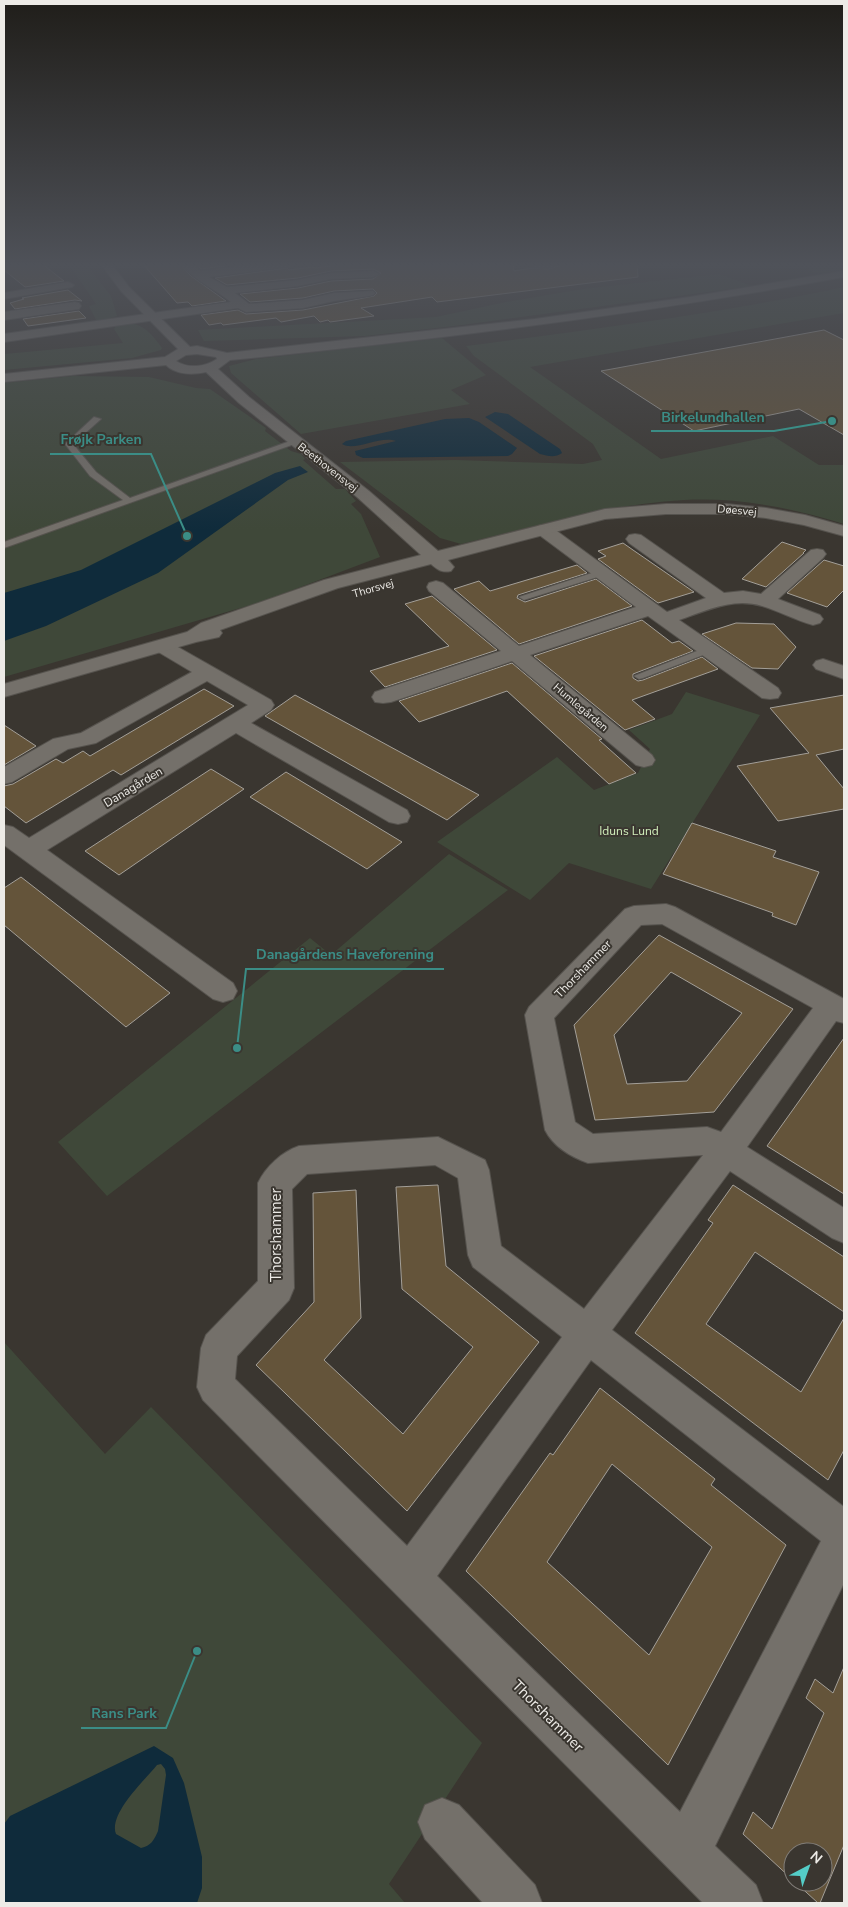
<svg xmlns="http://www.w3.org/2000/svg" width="848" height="1907" font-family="'Nunito Sans',sans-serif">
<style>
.green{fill:#3f4839}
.water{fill:#0f2b3b;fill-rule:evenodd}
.building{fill:#64543a;stroke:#a39f98;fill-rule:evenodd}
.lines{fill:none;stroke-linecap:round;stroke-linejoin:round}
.lane-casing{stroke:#56534e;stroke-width:2}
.street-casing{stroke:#56534e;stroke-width:2}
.secondary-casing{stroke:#56534e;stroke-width:2}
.lane{fill:#74706a;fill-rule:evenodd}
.street{fill:#74706a;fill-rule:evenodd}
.secondary{fill:#74706a;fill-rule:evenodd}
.labels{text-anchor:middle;stroke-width:4;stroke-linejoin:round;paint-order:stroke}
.far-street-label{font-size:11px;fill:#edebe7;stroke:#3a3630}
.street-label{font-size:12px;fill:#edebe7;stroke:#3a3630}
.park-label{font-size:12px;fill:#d0eebb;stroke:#3a3630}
.near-street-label{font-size:15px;fill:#edebe7;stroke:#3a3630}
.leader{fill:none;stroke:#3b8d86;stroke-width:2}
.callout-dot{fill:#3b8d86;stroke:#3a3630;stroke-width:2}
.callout-label{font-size:14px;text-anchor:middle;font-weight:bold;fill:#3b8d86;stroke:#3a3630;stroke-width:4;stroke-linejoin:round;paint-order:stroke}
</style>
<rect width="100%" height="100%" fill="#3a3630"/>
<g class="green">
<polygon points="68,263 85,263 111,296 117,316 97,322 89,306 96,304"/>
<polygon points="797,263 844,263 844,269 818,274"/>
<polygon points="719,274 752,286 454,326 365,336 204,341 198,330 436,317 506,302 583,289"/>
<path d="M844 287V313L530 367 661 459 773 436 819 465H844V524C793 508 738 497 684 500 608 504 535 527 461 544L440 538 340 462 456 460 583 464 602 460 593 444 474 356 466 346C592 329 719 314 844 287Z"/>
<path d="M131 323C146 326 153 336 162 348L161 350 132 358 4 370V354L123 343 114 329 116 326Z"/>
<polygon points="442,338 486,375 451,390 470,404 301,434 231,373 229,366 256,359"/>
<polygon points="73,376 149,377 196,388 210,389 266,428 265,431 291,451 301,454 305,459 303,460 336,489 345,489 356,501 351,504 361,514 380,557 261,602 4,677 4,383"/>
<polygon points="686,692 760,715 651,889 569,863 530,900 437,842 557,757 594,790 638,773 650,749 629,730 672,714"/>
<polygon points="449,854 508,890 107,1196 58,1142 310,938 331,955"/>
<polygon points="4,1342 105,1454 151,1407 482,1743 389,1884 405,1903 4,1903"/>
</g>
<g class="water">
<path d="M495 412 508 414 560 449 562 453C555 458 548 456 540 454L485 417Z"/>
<path d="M469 418 479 422 517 448 512 454 508 456 363 458 356 455 355 451 396 441C380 435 355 452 342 444L346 441 445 419Z"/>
<polygon points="300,466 308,472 288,480 158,573 46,626 4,641 4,593 81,570 275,473"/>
<path d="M154 1746 173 1758 184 1783 202 1857V1888L197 1903H4V1824L10 1816ZM161 1764 165 1769 166 1775 158 1831C154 1840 151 1846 141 1848L116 1834C108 1814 145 1780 157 1765Z"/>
</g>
<g class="building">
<polygon points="4,263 41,263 64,281 25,287 4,270"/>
<polygon points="142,263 179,263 191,276 226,301 192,306 188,302 177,303"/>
<polygon points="205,263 248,263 201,269 196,264"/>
<polygon points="350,263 513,263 514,271 533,268 548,269 570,263 637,263 638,277 437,302 432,297 361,308 374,316 330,322 328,320 320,322 314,316 281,322 276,318 223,325 221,323 209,325 201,315 238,310 246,314 303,310 374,296 377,293 373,289 334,291 303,298 250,302 240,294 298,288 331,281 373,279 381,273 373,269 331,271 298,278 227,285 215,278 287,268 289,270 312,267 316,268"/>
<polygon points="68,290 82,301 75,300 15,309 10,303 24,299 22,298"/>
<polygon points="79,311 86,318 28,326 23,319"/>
<polygon points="824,330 844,340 844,435 799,409 694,431 601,371"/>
<polygon points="782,542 806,550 803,553 804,553 766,587 742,579"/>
<polygon points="623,543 633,550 694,592 658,603 598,559 606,556 598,551"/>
<polygon points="824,560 844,566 844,590 827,607 787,593"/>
<polygon points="577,565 587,573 518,595 517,598 525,602 596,579 632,606 519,644 454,589 479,581 490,591"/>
<polygon points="432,596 497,650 385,687 370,671 449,646 405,604"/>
<polygon points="642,620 672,643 679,641 693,651 633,674 633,678 638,681 643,680 702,657 718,669 632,700 655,719 625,730 534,656"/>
<polygon points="736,623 774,624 796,647 778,669 752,668 702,634"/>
<polygon points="512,663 602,739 599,740 636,773 609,784 507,691 419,722 399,701"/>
<polygon points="204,689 234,706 121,775 113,770 26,823 4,806 4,786 13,784 56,759 63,763 83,751 90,756"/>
<polygon points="295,695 354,727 479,795 447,820 265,716"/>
<polygon points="844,695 844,749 816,755 844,789 844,809 778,821 737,766 809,753 770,708"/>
<polygon points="4,725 36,746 4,765"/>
<polygon points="211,769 244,789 119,875 85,851"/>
<polygon points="286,772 402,842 367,869 250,797"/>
<polygon points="692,823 776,851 773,857 819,872 796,925 772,916 773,913 663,874"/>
<polygon points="21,877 170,993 126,1027 4,925 4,888"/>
<path d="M659 935 793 1009 714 1112 595 1120 574 1025ZM671 972 742 1013 687 1081 627 1084 614 1035Z"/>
<polygon points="844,1038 844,1194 767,1146"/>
<polygon points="438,1185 446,1266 539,1342 407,1511 256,1365 314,1302 313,1193 356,1190 361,1318 324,1360 403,1434 473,1347 402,1289 396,1187"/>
<polygon points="733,1185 844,1257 844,1312 755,1252 706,1324 801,1392 844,1318 844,1450 828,1480 635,1333 713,1223 708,1220"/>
<path d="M600 1388 715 1479 711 1485 786 1545 668 1765 466 1571 550 1453 553 1455ZM612 1464 712 1547 649 1655 547 1562Z"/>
<polygon points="844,1667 844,1845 820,1903 818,1903 795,1882 823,1882 823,1852 793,1852 793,1880 743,1834 753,1812 772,1829 824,1713 806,1698 815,1679 833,1693"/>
</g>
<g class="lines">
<defs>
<g id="lane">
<polygon points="94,417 101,419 73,444 96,472 130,498 293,440 300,442 4,548 4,542 123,500 90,476 65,444"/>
<polygon points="601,570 604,571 604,575 527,599 524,600 519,597"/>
<polygon points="707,647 712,650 711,652 643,678 639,679 634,676"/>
</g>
<g id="street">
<path d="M181 263H192L200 271 264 263H296L291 266 209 277 227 287 298 280 331 273 373 271 379 274 373 277 331 279 298 286 235 293 249 304 303 300 334 293 373 291 375 293 373 295 369 296 334 301 303 308 246 312 238 308 4 342V334L231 302C214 288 194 281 181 263Z"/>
<path d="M529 263H559C552 269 535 270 529 263Z"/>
<polygon points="68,282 74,285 72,287 4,299 4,293"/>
<polygon points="75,302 79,303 81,306 79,309 4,320 4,312"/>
<path d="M544 525 550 526 667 612 706 598 629 543 626 539 629 535 635 534 641 535 724 593 743 591 761 594 811 550 817 549 823 550 826 554 823 558 778 599 820 615 823 619 820 623 813 625C795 620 779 611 762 606 733 597 706 611 679 620L778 688 781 693 778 698 770 699 762 698 648 616 530 655 652 755 655 760 652 765 644 767 636 765 512 661 391 702 383 703 375 702 372 697 375 692 501 651 429 591 427 587 429 583 436 581 443 583 519 646 636 607 538 534 535 530 538 526Z"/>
<polygon points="162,640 169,642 271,700 274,705 271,710 251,723 407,810 410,816 407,822 398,824 389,822 236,733 47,850 233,983 237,991 233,999 223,1002 213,999 4,845 4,825 13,827 29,838 248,705 207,681 96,743 68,749 12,782 4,784 4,767 53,739 81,733 192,672 155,650 152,646 155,642"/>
<polygon points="823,659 844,666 844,679 816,669 813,665 816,661"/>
<path d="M666 904 675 907 844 999V1023L836 1021 747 1147 844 1208V1243L832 1238 730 1171 612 1330 844 1507V1583L715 1846 756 1885 763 1903H703L203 1400 197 1387 201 1348 206 1335 258 1281V1183C266 1166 282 1152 299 1146L438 1137 485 1160 489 1170 501 1246 584 1309 703 1155 588 1163C571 1157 553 1146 545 1130L525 1015 529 1007 625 909 634 906ZM662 924 813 1008 721 1132 707 1127 593 1134 575 1122 554 1018 641 925ZM435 1165 458 1178 468 1255 473 1267 562 1337 407 1546 235 1379 237 1356 289 1300 294 1288 292 1189 307 1174ZM591 1360 821 1541 680 1812 437 1576Z"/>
<polygon points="442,1798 459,1805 535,1885 542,1903 483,1903 425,1839 418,1822 425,1805"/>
</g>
<path id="secondary" d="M100 263H111L129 287 190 347 197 346 227 353 535 319 690 297 844 271V277C641 314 436 340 230 360L218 369 249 397 369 491 438 551 605 509 666 504H726L766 508 805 515 844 526V536L804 525 766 518 726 514H666L605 519 448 560 454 567 451 571C442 573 438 570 431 564L338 588 220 630 222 633 219 637 196 642 4 697V684L187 632 201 623 324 580 421 555 357 497 239 403 206 372C193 375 176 375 166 365L4 382V374L165 357 178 349 121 291ZM197 354 216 357 217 359C205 367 188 369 176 361L186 355Z"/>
</defs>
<use href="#lane" class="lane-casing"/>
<use href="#street" class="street-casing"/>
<use href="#secondary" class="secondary-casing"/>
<use href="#lane" class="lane"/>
<use href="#street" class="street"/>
<use href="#secondary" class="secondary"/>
</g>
<linearGradient id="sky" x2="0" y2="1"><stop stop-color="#201e1a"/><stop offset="0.5" stop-color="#4f5259"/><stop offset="1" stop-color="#4f5259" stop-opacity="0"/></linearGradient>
<rect width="848" height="530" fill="url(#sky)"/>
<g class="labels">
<g class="far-street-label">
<text transform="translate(328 467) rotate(38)" y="4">Beethovensvej</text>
<text transform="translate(737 510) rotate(5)" y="4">Døesvej</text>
<text transform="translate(373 588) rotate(-16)" y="4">Thorsvej</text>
<text transform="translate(581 707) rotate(40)" y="4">Humlegården</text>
</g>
<g class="street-label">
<text transform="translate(133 787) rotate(-31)" y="4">Danagården</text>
<text transform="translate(583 969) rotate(-46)" y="4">Thorshammer</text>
</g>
<g class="park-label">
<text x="629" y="835">Iduns Lund</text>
</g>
<g class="near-street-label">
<text transform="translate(276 1235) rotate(-90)" y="5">Thorshammer</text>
<text transform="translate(548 1716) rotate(45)" y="5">Thorshammer</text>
</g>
</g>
<path class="leader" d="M832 421L774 431H651M187 536L151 454H50M237 1048L246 969H444M197 1651L166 1728H81"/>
<g class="callout-dot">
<circle cx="832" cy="421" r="5"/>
<circle cx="187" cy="536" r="5"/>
<circle cx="237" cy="1048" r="5"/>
<circle cx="197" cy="1651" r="5"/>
</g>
<g class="callout-label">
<text x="713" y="422">Birkelundhallen</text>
<text x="101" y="444">Frøjk Parken</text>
<text x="345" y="959">Danagårdens Haveforening</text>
<text x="124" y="1718">Rans Park</text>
</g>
<rect width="848" height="1907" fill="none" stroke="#edebe7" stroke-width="10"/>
<g transform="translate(808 1867) rotate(41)"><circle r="24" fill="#3a3630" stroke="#827e79"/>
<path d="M0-4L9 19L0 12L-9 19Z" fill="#54cdc7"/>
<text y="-8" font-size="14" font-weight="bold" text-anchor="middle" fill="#edebe7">N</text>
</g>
</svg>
